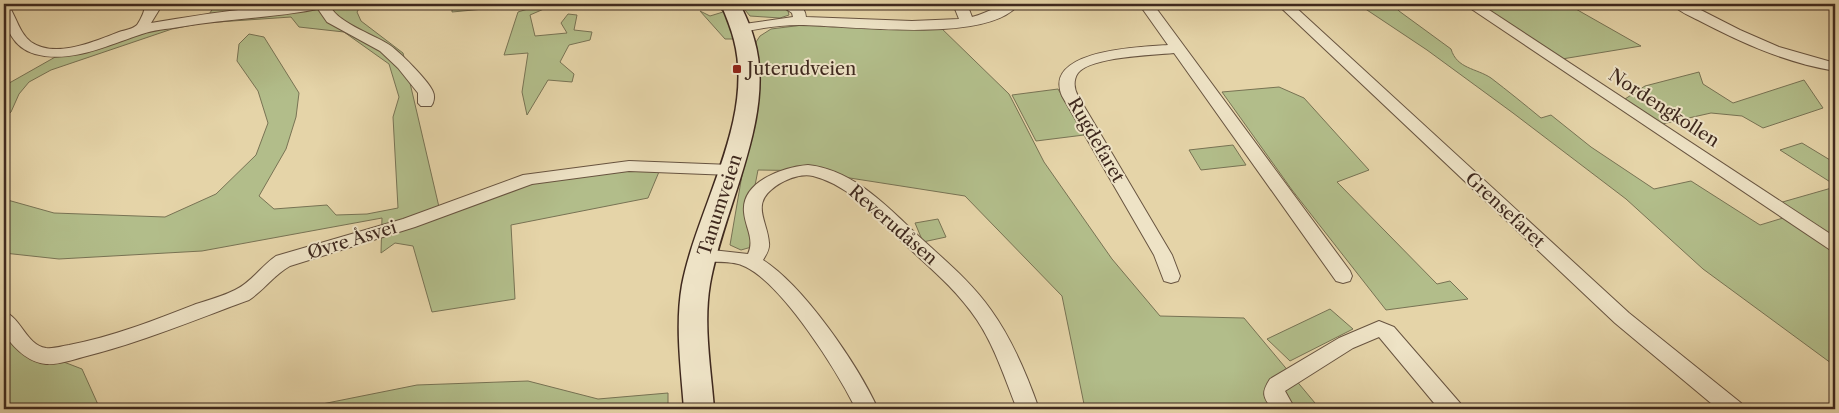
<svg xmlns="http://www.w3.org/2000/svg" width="1839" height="413" font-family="'Libre Caslon Text',serif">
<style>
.green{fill:#b2bd8a;stroke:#787354}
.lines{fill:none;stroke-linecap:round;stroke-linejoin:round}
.street-casing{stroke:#685440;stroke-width:2}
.secondary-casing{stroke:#3f291e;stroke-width:3}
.street{fill:#eee3c6;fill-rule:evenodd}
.secondary{fill:#eee3c6;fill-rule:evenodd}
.poi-dot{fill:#8f2418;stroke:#eee3c6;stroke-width:2}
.labels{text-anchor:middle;stroke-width:4;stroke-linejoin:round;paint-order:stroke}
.poi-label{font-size:18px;fill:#3f291e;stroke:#eee3c6;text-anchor:start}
.street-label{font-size:18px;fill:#3f291e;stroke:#eee3c6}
</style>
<rect width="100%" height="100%" fill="#e5d4a8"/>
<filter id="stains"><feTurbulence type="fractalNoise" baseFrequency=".004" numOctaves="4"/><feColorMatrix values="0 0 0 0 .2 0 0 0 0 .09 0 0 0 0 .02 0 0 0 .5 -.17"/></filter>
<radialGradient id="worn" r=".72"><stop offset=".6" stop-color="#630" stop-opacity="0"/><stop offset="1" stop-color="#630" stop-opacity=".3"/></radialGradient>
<g class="green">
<polygon points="216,4 362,4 357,12 361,21 403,53 439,207 527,181 661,167 648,198 511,225 515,299 432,312 413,246 395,243 381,253 382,218 202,251 59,259 4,253 4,199 54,213 165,217 216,194 256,155 268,123 258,91 237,61 239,44 249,34 264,37 299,93 296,117 286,149 259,196 274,209 327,205 336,215 367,214 398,208 393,117 399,97 389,64 344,32 299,27 291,17 203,23 172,29 51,70 29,82 19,94 11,112 4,118 4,86 57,56 144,32 203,23"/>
<polygon points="510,4 537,4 452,12 452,9"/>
<polygon points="715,4 725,4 736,39 725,39 700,11 710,16 723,12"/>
<path d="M740 4C756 4 774 1 788 11L789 15 780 18 750 16Z"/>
<path d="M1358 4H1393L1399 11 1451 49C1457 69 1476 68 1491 78 1508 91 1524 104 1541 118L1551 115 1591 147 1654 189 1691 181 1760 225 1783 218 1835 252V366L1703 269 1626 199 1513 113 1427 50Z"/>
<polygon points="1478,4 1567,4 1641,46 1562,59"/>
<polygon points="553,5 530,15 535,36 567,33 561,23 568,14 577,15 574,30 592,32 590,40 569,45 560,62 574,74 572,82 548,80 527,115 522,92 528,53 504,55 518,12 531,8"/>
<polygon points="803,25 938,25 1009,94 1044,162 1112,259 1160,316 1244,318 1320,409 1085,409 1062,296 965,196 837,176 822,171 758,170 747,227 755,246 741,250 730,245 759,76 756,42 760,36 771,29"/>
<polygon points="1699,72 1703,84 1733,103 1804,80 1823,108 1763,128 1742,116 1711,113 1662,124 1625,99 1645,86"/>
<polygon points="1279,87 1304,98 1369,170 1337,182 1437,284 1450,281 1468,299 1386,310 1292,190 1222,92"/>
<polygon points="1058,89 1084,135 1036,141 1012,95"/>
<polygon points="1802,143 1835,163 1835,185 1780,150"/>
<polygon points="1233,145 1246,165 1201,170 1189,150"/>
<polygon points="1835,187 1835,239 1779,203"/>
<polygon points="938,219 946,237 923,242 915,223"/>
<polygon points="1330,309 1353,329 1290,361 1267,339"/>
<polygon points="4,339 82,369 100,409 4,409"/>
<polygon points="528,381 598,399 668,393 668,409 297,409 417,385"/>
</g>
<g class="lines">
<defs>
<g id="street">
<path d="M145 4H159V10L151 23C210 13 270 4 330 4 332 20 374 35 388 44 397 49 430 82 433 92 435 96 434 103 431 106H421L418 103V93L398 68 380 51 327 22 318 9C272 18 225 19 179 27 167 29 153 30 142 34 108 45 71 64 35 54 13 48 3 26 4 5L9 6C16 17 20 34 31 42 56 59 95 41 119 32 125 30 133 29 137 25 141 19 145 11 145 4Z"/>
<path d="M779 4C791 3 805 3 806 17L912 21 959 19 953 4H967L972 17C990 12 1001 3 1019 4 988 45 847 25 799 25 780 25 761 28 742 32L735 28 737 25 793 17 792 13Z"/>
<path d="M1139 4H1153L1350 271 1352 276 1350 281 1343 283 1336 281 1174 53C1153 55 1090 57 1078 73 1073 80 1074 89 1078 96L1172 255 1180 276 1178 281 1171 283 1164 281 1154 255 1062 96C1042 49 1142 47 1168 45Z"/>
<polygon points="1277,4 1292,4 1629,313 1741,403 1744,409 1718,409 1615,323"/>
<polygon points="1464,4 1480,4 1835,237 1835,251 1829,249"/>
<path d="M1672 4H1689L1740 30 1779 47 1835 63V71C1786 63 1742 43 1698 20 1690 16 1678 11 1672 4Z"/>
<path d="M629 161 731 165 737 166 739 170 737 174 731 175 629 171 532 184 415 227 290 266C274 275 264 290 249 300 194 320 140 343 83 357 72 360 58 365 46 364 27 362 14 348 4 334V312C21 317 26 345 46 348 54 349 62 346 69 345 112 337 155 320 196 304 209 300 223 296 235 290 252 282 261 266 276 256L403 219 523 175Z"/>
<path d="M808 165C856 170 891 211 924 241 948 263 972 283 991 310 1012 339 1027 375 1039 409H1017C1005 379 995 347 977 320 959 293 935 272 912 251 883 224 853 186 813 176 799 173 781 181 771 190 752 206 768 223 769 243 770 249 766 255 763 260 804 286 858 365 878 409H856C837 371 784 286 746 267 731 259 712 264 696 260L694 255 696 250 703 249 748 254C755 239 745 227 744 212 741 181 784 167 808 165Z"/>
<path d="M1379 321 1394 327 1460 403 1463 409H1439L1379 337 1353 348 1285 391 1295 409H1272C1263 397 1261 393 1270 379L1339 338Z"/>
</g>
<path id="secondary" d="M721 4H740C745 15 751 27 754 39 777 115 723 208 710 284 703 325 711 368 714 409H684C681 369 675 325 682 285 697 207 755 120 734 40 731 28 726 16 721 4Z"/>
</defs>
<use href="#street" class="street-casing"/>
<use href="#secondary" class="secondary-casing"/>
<use href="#street" class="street"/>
<use href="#secondary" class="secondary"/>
</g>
<rect class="poi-dot" x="732" y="64" width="10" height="10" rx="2.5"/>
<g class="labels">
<g class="poi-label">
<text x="747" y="75">Juterudveien</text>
</g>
<g class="street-label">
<text transform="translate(1664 108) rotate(33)" y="6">Nordengkollen</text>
<text transform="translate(1096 140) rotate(60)" y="6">Rugdefaret</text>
<text transform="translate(720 205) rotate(-72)" y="6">Tanumveien</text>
<text transform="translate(1505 210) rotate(43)" y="6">Grensefaret</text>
<text transform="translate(893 225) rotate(41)" y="6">Reverudåsen</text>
<text transform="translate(352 240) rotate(-17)" y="6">Øvre Åsvei</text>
</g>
</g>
<rect width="1839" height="413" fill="none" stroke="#e5d4a8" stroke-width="20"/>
<rect x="5" y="5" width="1829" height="403" fill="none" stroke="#3f291e" stroke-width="2.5"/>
<rect x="10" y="10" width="1819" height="393" fill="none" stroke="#3f291e"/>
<rect width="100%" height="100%" filter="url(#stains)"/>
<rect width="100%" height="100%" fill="url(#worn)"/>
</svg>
